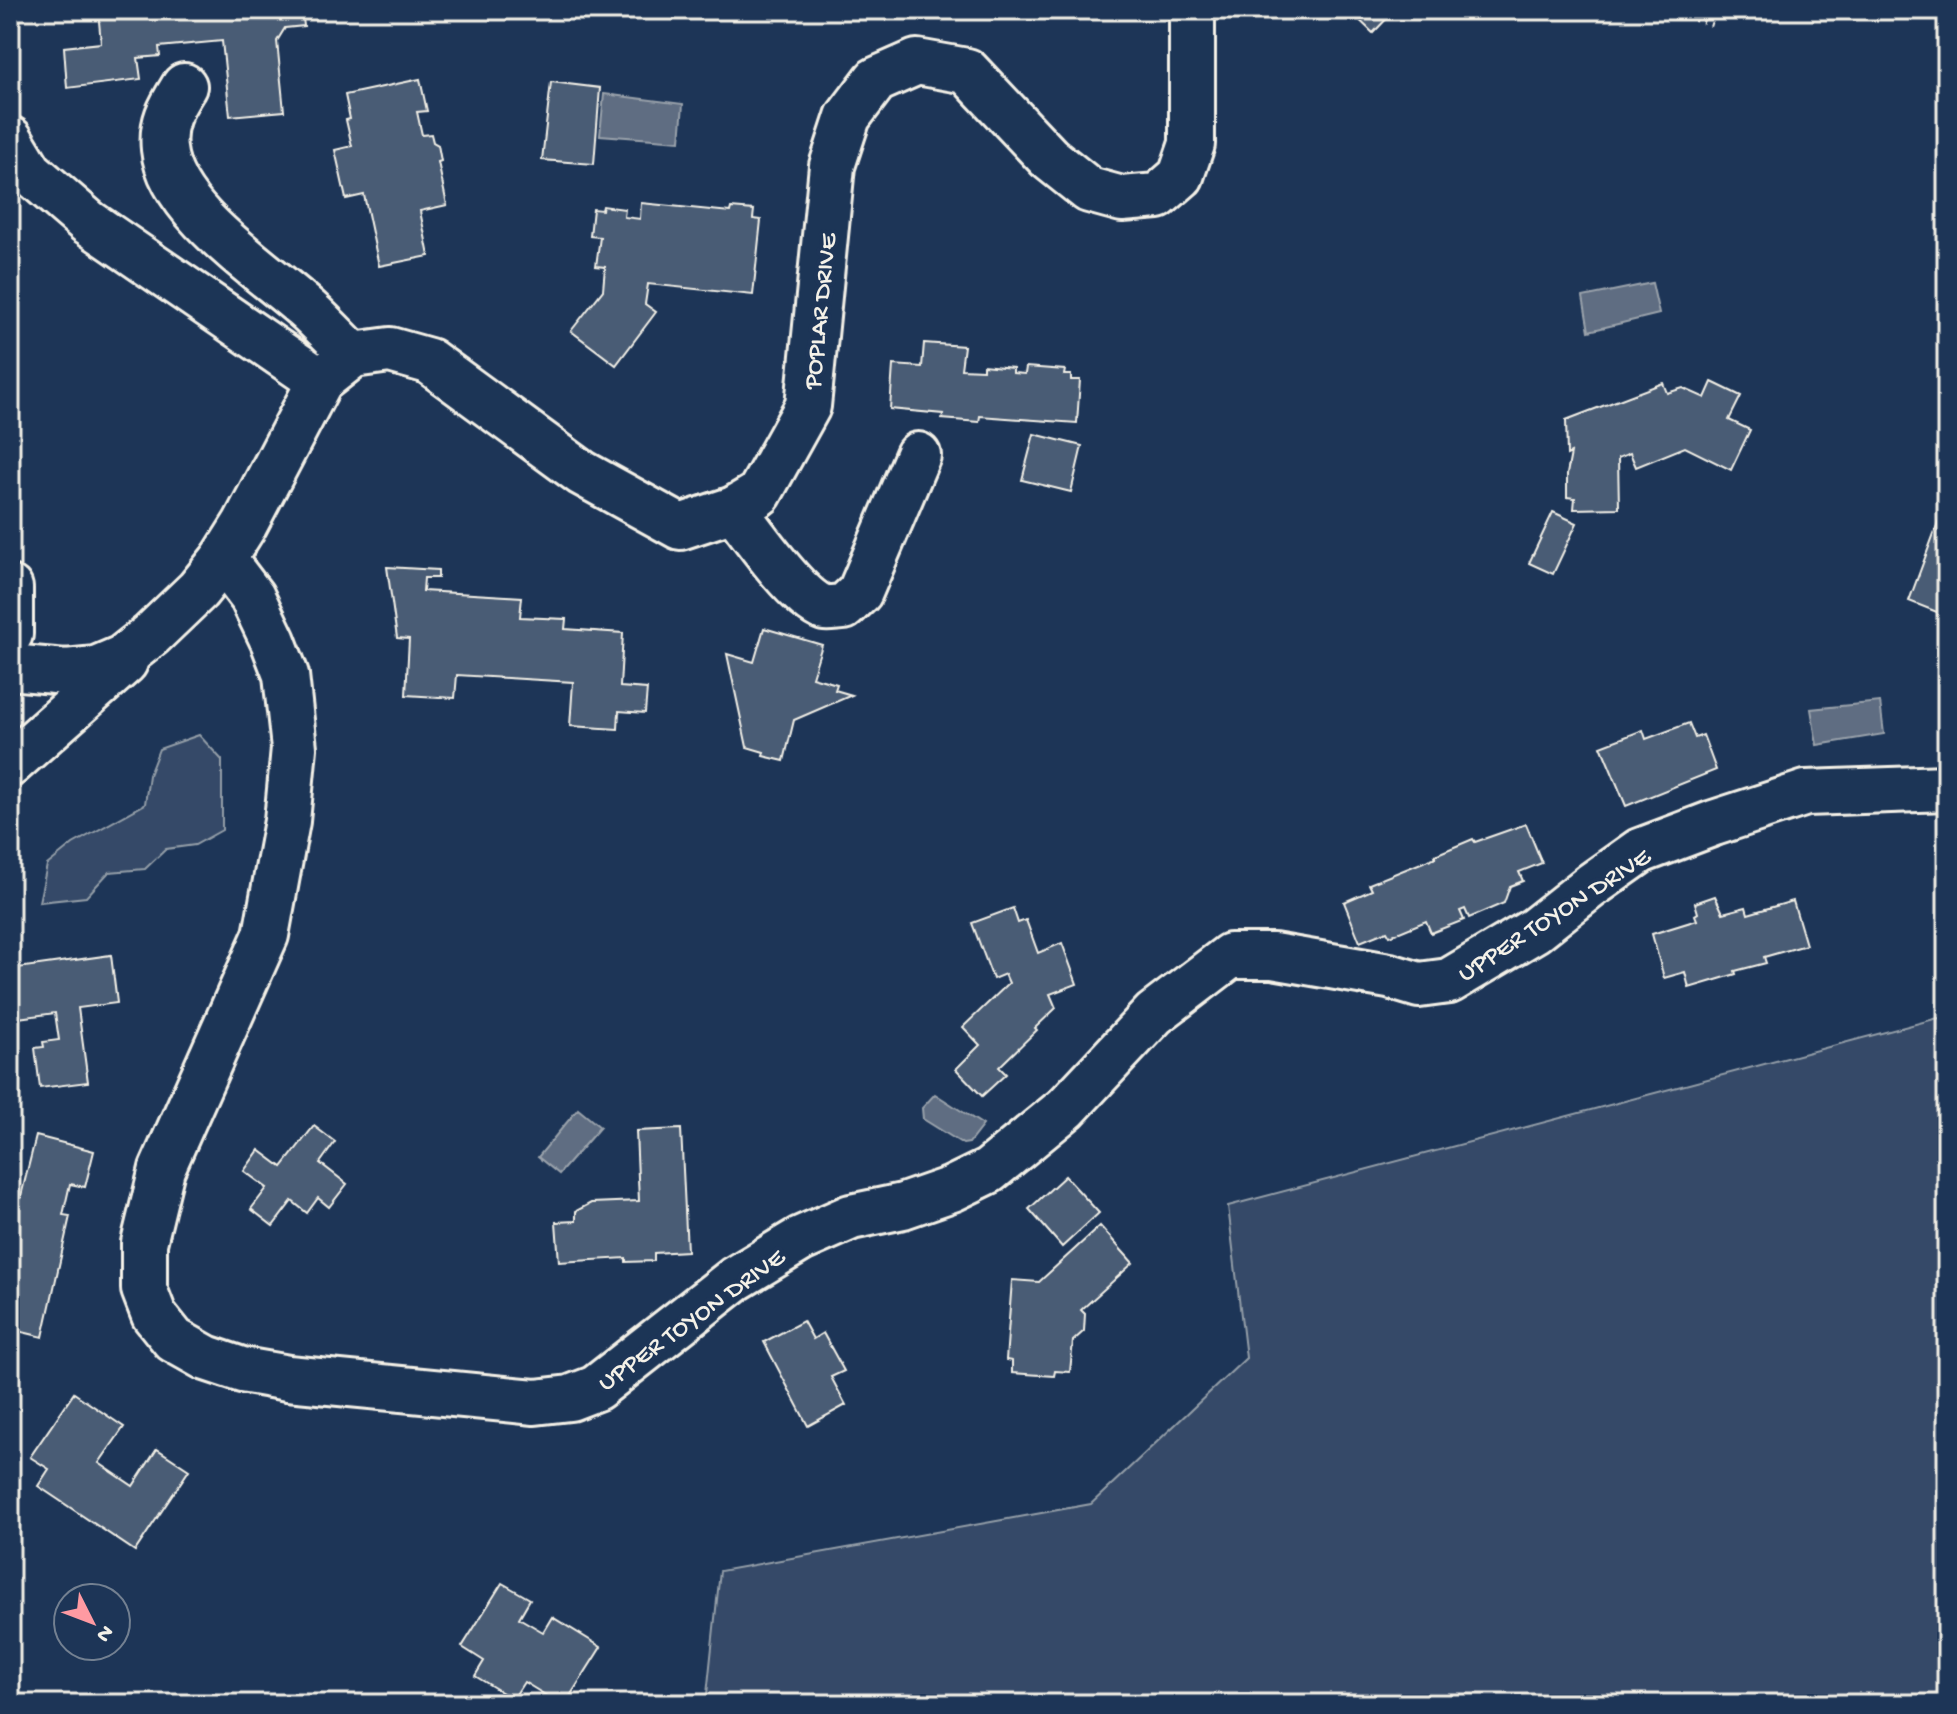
<svg xmlns="http://www.w3.org/2000/svg" width="1957" height="1714" font-family="'Gochi Hand',sans-serif">
<style>
.green{fill:#354a67;stroke:#949ea8;stroke-width:2}
.water{fill:#5e6d82;stroke:#9aa2ab;stroke-width:2}
.building{fill:#485b74;stroke:#f4f1e8;stroke-width:2}
.lines{fill:none;stroke-linecap:round;stroke-linejoin:round}
.minor-casing{stroke:#f4f1e8;stroke-width:50}
.path{stroke:#f4f1e8;stroke-width:5;stroke-dasharray:2 6;stroke-linecap:butt}
.minor{stroke:#1d3557;stroke-width:44}
.labels{text-anchor:middle;stroke-width:8;stroke-linejoin:round;paint-order:stroke}
.street-label{font-size:26px;fill:#f4f1e8;stroke:#1d3557}
</style>
<rect width="100%" height="100%" fill="#1d3557"/>
<filter id="ink" filterUnits="userSpaceOnUse"><feTurbulence type="fractalNoise" baseFrequency=".0125" numOctaves="2"/><feDisplacementMap in="SourceGraphic" scale="16" xChannelSelector="R" yChannelSelector="G"/><feConvolveMatrix kernelMatrix="1 2 1 2 8 2 1 2 1" color-interpolation-filters="sRGB"/></filter>
<g filter="url(#ink)">
<g class="green">
<polygon points="199,735 222,760 222,830 195,845 166,849 145,869 109,872 86,897 39,902 47,865 73,844 145,804 149,775 159,749"/>
<polygon points="1938,1018 1947,1023 1947,1704 706,1704 720,1571 1091,1504 1246,1358 1228,1206"/>
</g>
<g class="water">
<polygon points="604,94 683,104 680,141 600,135"/>
<polygon points="1652,283 1659,314 1589,331 1583,297"/>
<polygon points="1880,702 1884,734 1817,745 1811,709"/>
<polygon points="935,1094 983,1125 969,1143 963,1144 923,1119 922,1108"/>
<polygon points="578,1109 600,1127 559,1174 538,1157"/>
</g>
<g class="building">
<polygon points="98,10 302,10 304,26 285,28 277,41 284,111 230,116 222,41 159,47 160,56 138,58 141,79 67,88 64,47 101,43"/>
<polygon points="1349,10 1395,10 1373,33"/>
<polygon points="420,79 427,111 417,112 422,135 431,134 433,142 438,145 441,161 438,162 447,205 420,211 429,256 379,266 364,195 346,199 335,150 352,146 346,120 350,119 345,95"/>
<polygon points="551,82 600,88 594,164 542,160"/>
<polygon points="641,203 730,212 731,208 754,210 753,219 761,220 753,295 648,284 645,304 656,312 616,365 571,331 603,290 605,267 596,266 600,237 590,236 593,209 602,210 603,206 625,209 624,217 640,219"/>
<polygon points="924,343 964,346 961,369 983,370 983,365 1013,368 1013,373 1025,374 1026,367 1065,370 1064,375 1071,375 1071,380 1080,380 1077,423 980,416 979,422 942,419 943,414 890,409 893,365 922,367"/>
<polygon points="1712,382 1741,396 1729,420 1750,430 1731,470 1685,447 1636,467 1630,453 1618,458 1619,508 1574,509 1575,498 1567,497 1567,474 1571,453 1567,455 1566,420 1663,383 1667,393 1683,388 1705,398"/>
<polygon points="1034,434 1082,446 1071,492 1022,480"/>
<polygon points="1553,512 1577,523 1553,574 1529,563"/>
<polygon points="1942,512 1947,514 1947,616 1909,601"/>
<polygon points="387,567 438,570 438,578 424,578 423,591 522,597 520,617 566,619 565,629 623,633 620,687 647,689 645,713 619,711 618,729 570,726 573,682 457,675 455,698 406,695 409,639 397,638"/>
<polygon points="764,628 822,645 812,677 837,684 835,690 852,695 794,720 784,761 763,756 764,752 747,747 727,654 754,662"/>
<polygon points="1689,723 1695,738 1703,735 1716,770 1626,806 1601,746 1643,730 1646,739"/>
<polygon points="1526,824 1542,863 1519,872 1523,881 1510,886 1504,903 1469,918 1465,909 1460,911 1464,920 1431,933 1426,921 1390,936 1387,931 1360,942 1344,902 1372,890 1369,884 1436,857 1435,855 1473,839 1475,842"/>
<polygon points="1715,896 1723,913 1746,907 1748,914 1793,901 1806,945 1764,957 1766,963 1735,971 1736,974 1689,988 1685,972 1664,978 1652,934 1697,920 1695,915 1698,913 1695,903"/>
<polygon points="1013,908 1018,923 1026,920 1038,953 1062,943 1077,984 1050,994 1056,1008 1035,1028 1037,1030 999,1067 1006,1074 982,1096 956,1069 980,1045 963,1027 1009,983 1005,974 993,979 972,923"/>
<polygon points="111,955 117,1003 78,1008 88,1082 40,1088 35,1048 44,1047 43,1042 59,1040 55,1013 10,1019 10,969"/>
<polygon points="314,1126 335,1142 320,1163 347,1184 329,1207 318,1198 307,1213 292,1201 273,1226 251,1209 267,1188 244,1171 259,1150 282,1167"/>
<polygon points="681,1129 687,1251 654,1253 654,1261 626,1262 626,1258 559,1262 556,1222 576,1221 576,1211 591,1203 639,1201 636,1131"/>
<polygon points="36,1136 94,1151 85,1187 70,1184 63,1215 70,1216 43,1337 10,1329 18,1287 10,1285 10,1202 19,1204"/>
<polygon points="1065,1176 1099,1213 1062,1247 1029,1209"/>
<polygon points="1100,1226 1133,1263 1081,1310 1085,1314 1084,1331 1073,1341 1070,1372 1055,1371 1054,1376 1012,1373 1012,1361 1006,1360 1012,1280 1039,1282"/>
<polygon points="803,1321 813,1339 823,1333 844,1371 831,1377 846,1405 808,1426 764,1342"/>
<polygon points="74,1393 124,1427 99,1463 133,1486 157,1449 189,1470 135,1551 38,1486 49,1469 30,1457"/>
<polygon points="502,1583 530,1599 519,1618 543,1632 552,1617 601,1647 565,1704 560,1704 524,1682 513,1699 475,1676 484,1661 462,1647"/>
</g>
<g class="lines">
<defs>
<g id="minor">
<path d="M184 86C171 107 161 122 164 149 170 212 265 271 309 311 324 325 338 340 353 355"/>
<polyline points="10,139 30,172 88,222 320,381"/>
<path d="M734 509C751 532 798 599 824 608 829 609 838 607 844 607L860 592 918 455"/>
<polyline points="223,559 252,597 273,641 286,675 294,748 287,821 266,935 162,1169 144,1243 144,1289 154,1315 174,1340 206,1358 242,1370 288,1378 535,1402 570,1398 596,1388 735,1279 801,1239 851,1217 903,1206 952,1189 989,1171 1066,1108 1154,1014 1230,956 1273,956 1389,976 1419,985 1449,981 1535,930 1592,885 1640,851 1714,823 1806,793 1947,788"/>
<polyline points="10,588 10,634"/>
<polyline points="10,667 66,672 96,669 122,658 151,635 198,590 223,559 245,524 320,381 353,355 390,350 429,361 582,473 680,527 734,509 759,494 808,406 832,166 848,117 876,80 917,62 967,71 1049,158 1089,190 1122,199 1158,196 1181,176 1192,144 1192,10"/>
<polyline points="10,764 125,662"/>
</g>
</defs>
<use href="#minor" class="minor-casing"/>
<polyline class="path" points="1664,10 1716,26"/>
<use href="#minor" class="minor"/>
</g>
</g>
<g class="labels">
<g class="street-label">
<text transform="translate(818 311) rotate(-84)" y="9">POPLAR DRIVE</text>
<text transform="translate(1553 913) rotate(-33)" y="9">UPPER TOYON DRIVE</text>
<text transform="translate(690 1318) rotate(-36)" y="9">UPPER TOYON DRIVE</text>
</g>
</g>
<rect width="1957" height="1714" fill="none" stroke="#1d3557" stroke-width="40"/>
<rect x="20" y="20" width="1917" height="1674" fill="none" stroke="#f4f1e8" stroke-width="3" filter="url(#ink)"/>
<g transform="translate(92 1622) rotate(132)"><circle r="38" fill="#1d3557" stroke="#738091" stroke-width="2"/>
<path d="M0-6L14 30L0 20L-14 30Z" fill="#ff9aa2"/>
<text y="-12" font-size="22" font-weight="bold" text-anchor="middle" fill="#f4f1e8">N</text>
</g>
</svg>
